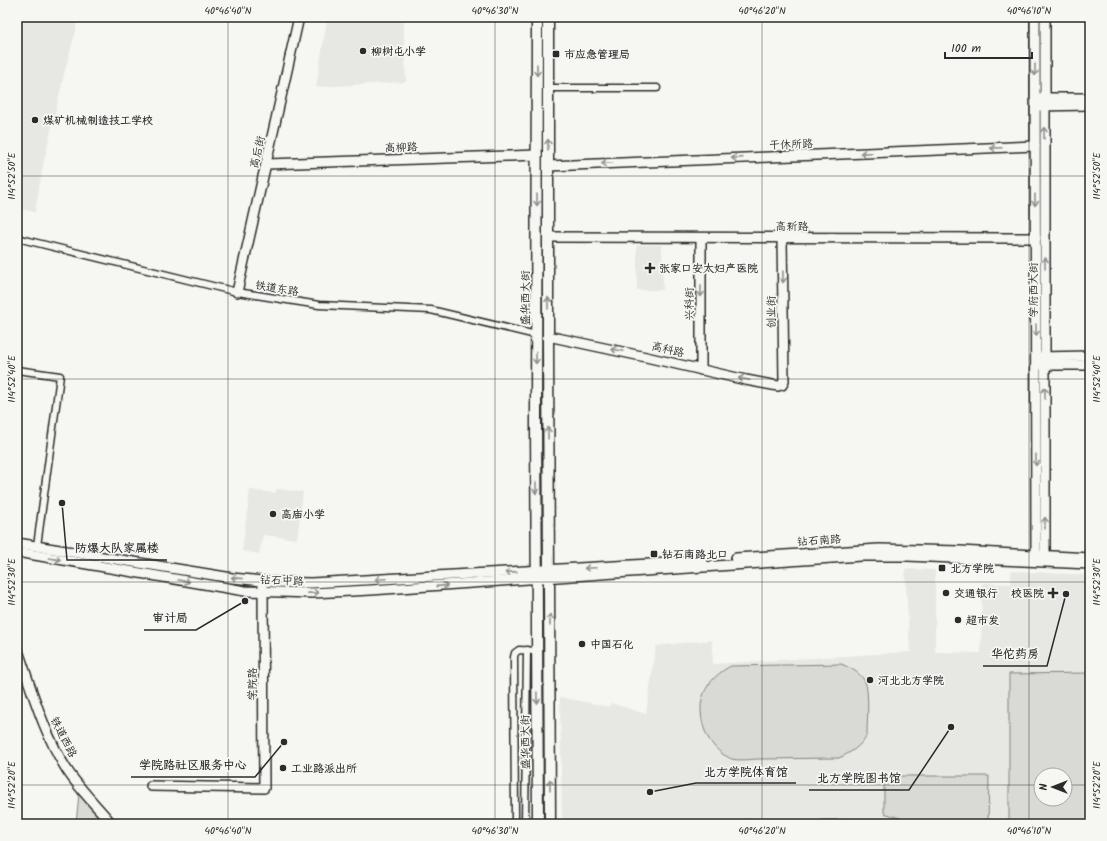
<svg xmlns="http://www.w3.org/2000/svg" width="1107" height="841" font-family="Kalam,'LXGW WenKai TC',sans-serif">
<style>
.built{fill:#e7e7e3;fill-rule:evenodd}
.green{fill:#d9d9d5;stroke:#828280;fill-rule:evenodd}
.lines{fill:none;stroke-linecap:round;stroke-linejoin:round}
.street-casing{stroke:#2b2b2b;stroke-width:9}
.secondary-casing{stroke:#2b2b2b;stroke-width:12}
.primary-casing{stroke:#2b2b2b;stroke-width:13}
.street{stroke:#f6f6f2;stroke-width:6}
.secondary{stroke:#f6f6f2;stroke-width:9}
.primary{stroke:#f6f6f2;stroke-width:10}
.oneway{stroke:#90908e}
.ticks{fill:none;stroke:#2b2b2b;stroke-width:1;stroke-opacity:0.45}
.poi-dot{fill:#2b2b2b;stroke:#f6f6f2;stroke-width:1.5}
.labels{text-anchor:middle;stroke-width:3.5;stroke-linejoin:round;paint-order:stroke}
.poi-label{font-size:11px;font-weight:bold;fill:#2b2b2b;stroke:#f6f6f2;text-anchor:start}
.street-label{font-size:11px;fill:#2b2b2b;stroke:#f6f6f2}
.leader{fill:none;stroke:#2b2b2b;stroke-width:1.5}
.callout-dot{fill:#2b2b2b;stroke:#f6f6f2;stroke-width:1.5}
.callout-label{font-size:12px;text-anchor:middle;font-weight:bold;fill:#2b2b2b;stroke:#f6f6f2;stroke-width:3.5;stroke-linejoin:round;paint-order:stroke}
.neatline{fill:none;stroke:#2b2b2b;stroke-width:1.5}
.ticks-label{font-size:10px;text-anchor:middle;fill:#2b2b2b}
</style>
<rect width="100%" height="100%" fill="#f6f6f2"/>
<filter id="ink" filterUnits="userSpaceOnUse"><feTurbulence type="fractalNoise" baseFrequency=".025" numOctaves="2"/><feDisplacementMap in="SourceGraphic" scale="8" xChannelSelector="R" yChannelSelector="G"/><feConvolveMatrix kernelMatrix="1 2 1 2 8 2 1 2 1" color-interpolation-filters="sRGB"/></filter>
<g filter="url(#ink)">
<g class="built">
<polygon points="17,17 76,17 76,30 65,70 42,170 35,212 17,208"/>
<polygon points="377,17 403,17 406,82 316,87 327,20"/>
<polygon points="637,245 662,245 663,290 637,290"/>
<polygon points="277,489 303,492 297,539 263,535 259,554 242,551 250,490 275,493"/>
<path d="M905 569 935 570V652L981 653 982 583 1011 584V571L1090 575V824H562L560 697 609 707 611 703 646 714 656 646 682 643 712 640 713 664 910 652ZM1041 775H1065V799H1041Z"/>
</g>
<g class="green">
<path d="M841 664C849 667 859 672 864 680 870 689 867 722 867 734 862 746 850 753 839 758 812 758 786 759 760 759 752 759 739 761 732 759 730 759 727 756 724 755 708 744 701 727 701 708 701 689 715 674 731 666Z"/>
<path d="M1090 673V824H1009V674ZM1041 775H1065V799H1041Z"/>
<polygon points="884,776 989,776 988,824 919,824 884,813"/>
<polygon points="79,793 104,824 76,824"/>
<rect x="745" y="820" width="43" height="4"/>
<rect x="822" y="820" width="25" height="4"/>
</g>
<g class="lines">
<defs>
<g id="street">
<polyline points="548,88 657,88"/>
<polyline points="17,238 237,292 319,305 431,310 536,335"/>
<polyline points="17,370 60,376 37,546"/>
<polyline points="515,822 514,657 515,653 519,650 537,651"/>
<polyline points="525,824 527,650"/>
</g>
<g id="secondary">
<polyline points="1035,17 1036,560"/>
<polyline points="1045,17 1045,561"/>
<polyline points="1039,98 1090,98"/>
<polyline points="1039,106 1090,105"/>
<polyline points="267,164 537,155"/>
<polyline points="548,166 1035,146"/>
<polyline points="548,237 1036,238"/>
<polyline points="701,238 701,370"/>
<polyline points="237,292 299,17"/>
<polyline points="548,336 646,357 746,380 778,386 782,385 784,381 782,238"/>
<polyline points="1039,357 1090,356"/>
<polyline points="1039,365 1090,365"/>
<polyline points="17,543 232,578 273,582 311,583 703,561"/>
<polyline points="17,552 245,591 312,593 371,590 861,556 907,556 1090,564"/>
<polyline points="736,558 879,549 960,551 1090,558"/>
<path d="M17 648C32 690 43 732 67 770 80 790 97 806 112 824"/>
<polyline points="151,786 264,788 263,586"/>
</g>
<g id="primary">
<polyline points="537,17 536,423 538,824"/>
<polyline points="548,17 548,341 550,824"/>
</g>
</defs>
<use href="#street" class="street-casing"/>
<use href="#secondary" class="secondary-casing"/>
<use href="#primary" class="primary-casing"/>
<use href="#street" class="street"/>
<use href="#secondary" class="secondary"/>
<use href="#primary" class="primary"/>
</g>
<defs><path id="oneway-shaft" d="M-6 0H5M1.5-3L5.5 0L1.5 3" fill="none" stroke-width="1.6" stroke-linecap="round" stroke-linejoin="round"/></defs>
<g class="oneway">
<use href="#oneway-shaft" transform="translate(537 70) rotate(90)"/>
<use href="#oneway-shaft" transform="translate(1035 70) rotate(90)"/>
<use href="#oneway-shaft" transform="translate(1044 133) rotate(-90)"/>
<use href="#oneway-shaft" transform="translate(548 145) rotate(-90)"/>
<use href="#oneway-shaft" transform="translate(996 148) rotate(178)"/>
<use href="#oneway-shaft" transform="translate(866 153) rotate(178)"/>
<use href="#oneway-shaft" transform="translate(737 158) rotate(178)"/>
<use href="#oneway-shaft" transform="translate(607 163) rotate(178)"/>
<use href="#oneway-shaft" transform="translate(537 200) rotate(90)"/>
<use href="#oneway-shaft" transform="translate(1035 200) rotate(90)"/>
<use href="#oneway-shaft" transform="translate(1045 263) rotate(-90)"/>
<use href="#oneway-shaft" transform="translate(783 277) rotate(89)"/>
<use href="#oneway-shaft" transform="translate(701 291) rotate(90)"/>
<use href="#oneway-shaft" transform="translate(548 303) rotate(-90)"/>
<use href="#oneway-shaft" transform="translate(1036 330) rotate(90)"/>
<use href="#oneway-shaft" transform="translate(617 350) rotate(-168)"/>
<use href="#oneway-shaft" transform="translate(536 358) rotate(90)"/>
<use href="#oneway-shaft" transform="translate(744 379) rotate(-168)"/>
<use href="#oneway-shaft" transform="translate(1045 393) rotate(-90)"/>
<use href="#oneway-shaft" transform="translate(548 433) rotate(-91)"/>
<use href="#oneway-shaft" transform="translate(1036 460) rotate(90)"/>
<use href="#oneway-shaft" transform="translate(536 488) rotate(90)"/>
<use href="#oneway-shaft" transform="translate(1045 523) rotate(-90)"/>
<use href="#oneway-shaft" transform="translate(55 559) rotate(10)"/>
<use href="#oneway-shaft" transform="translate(590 568) rotate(177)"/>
<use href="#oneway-shaft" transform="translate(511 572) rotate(176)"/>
<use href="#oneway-shaft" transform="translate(237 578) rotate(-174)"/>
<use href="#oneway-shaft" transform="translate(381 579) rotate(177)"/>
<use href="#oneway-shaft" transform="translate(184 581) rotate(10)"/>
<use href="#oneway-shaft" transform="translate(442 586) rotate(-4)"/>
<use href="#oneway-shaft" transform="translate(313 593) rotate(-1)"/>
<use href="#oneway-shaft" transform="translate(550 620) rotate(-90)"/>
<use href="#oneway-shaft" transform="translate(537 698) rotate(89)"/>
<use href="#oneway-shaft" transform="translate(550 785) rotate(-90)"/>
</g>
</g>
<path class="ticks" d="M228 17V824M495 17V824M762 17V824M1029 17V824M17 176H1090M17 379H1090M17 582H1090M17 785H1041M1065 785H1090"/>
<g class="poi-dot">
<circle cx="363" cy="51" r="4"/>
<rect x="552" y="50" width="8" height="8" rx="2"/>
<circle cx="35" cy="120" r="4"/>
<path d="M648 262h4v4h4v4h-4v4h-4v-4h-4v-4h4z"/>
<circle cx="273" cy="514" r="4"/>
<rect x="650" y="550" width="8" height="8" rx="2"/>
<rect x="938" y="564" width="8" height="8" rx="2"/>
<circle cx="946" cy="593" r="4"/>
<path d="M1051 587h4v4h4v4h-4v4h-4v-4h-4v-4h4z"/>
<circle cx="958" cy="620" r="4"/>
<circle cx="582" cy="644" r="4"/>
<circle cx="870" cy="680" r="4"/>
<circle cx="283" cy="768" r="4"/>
</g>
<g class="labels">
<g class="poi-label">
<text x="371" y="55">柳树屯小学</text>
<text x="564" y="58">市应急管理局</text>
<text x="43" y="124">煤矿机械制造技工学校</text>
<text x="659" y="272">张家口安太妇产医院</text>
<text x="281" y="518">高庙小学</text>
<text x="662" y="558">钻石南路北口</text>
<text x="950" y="572">北方学院</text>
<text x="954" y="597">交通银行</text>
<text x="1044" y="597" text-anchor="end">校医院</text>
<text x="966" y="624">超市发</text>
<text x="590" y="648">中国石化</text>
<text x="878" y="684">河北北方学院</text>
<text x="291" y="772">工业路派出所</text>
</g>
<g class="street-label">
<text transform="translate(791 144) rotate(-2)" y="4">干休所路</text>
<text transform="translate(401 147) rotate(-2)" y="4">高柳路</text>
<text transform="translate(257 152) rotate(-77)" y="4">高后街</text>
<text x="792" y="230">高新路</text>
<text transform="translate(277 288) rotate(9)" y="4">铁道东路</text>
<text transform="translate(1033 290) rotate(-90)" y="4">学府西大街</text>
<text transform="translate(525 298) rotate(-90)" y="4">盛华西大街</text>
<text transform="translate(689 304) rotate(-90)" y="4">兴科街</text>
<text transform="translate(771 312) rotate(-91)" y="4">创业街</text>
<text transform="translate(668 349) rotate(13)" y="4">高科路</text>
<text transform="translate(819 540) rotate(-4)" y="4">钻石南路</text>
<text transform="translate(282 580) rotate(2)" y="4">钻石中路</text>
<text transform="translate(252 684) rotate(-90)" y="4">学院路</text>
<text transform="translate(64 737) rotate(63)" y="4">铁道西路</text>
<text transform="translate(525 742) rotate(-91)" y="4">盛华西大街</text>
</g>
</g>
<path class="leader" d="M62 503L67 560H167M245 601L196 630H144M1066 594L1047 666H983M284 742L255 777H131M650 792L696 783H796M951 727L909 790H809"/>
<g class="callout-dot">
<circle cx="62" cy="503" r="4"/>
<circle cx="245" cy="601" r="4"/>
<circle cx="1066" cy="594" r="4"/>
<circle cx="284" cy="742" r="4"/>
<circle cx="650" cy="792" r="4"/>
<circle cx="951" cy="727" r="4"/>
</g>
<g class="callout-label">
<text x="117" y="552">防爆大队家属楼</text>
<text x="170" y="622">审计局</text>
<text x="1015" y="658">华佗药房</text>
<text x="193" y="769">学院路社区服务中心</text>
<text x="746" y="776">北方学院体育馆</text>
<text x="859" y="782">北方学院图书馆</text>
</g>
<rect width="1107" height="841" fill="none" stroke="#f6f6f2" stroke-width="44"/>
<g transform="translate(1053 787) rotate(270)"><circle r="19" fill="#f6f6f2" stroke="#a5a5a2"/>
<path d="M0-3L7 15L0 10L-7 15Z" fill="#2b2b2b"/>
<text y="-6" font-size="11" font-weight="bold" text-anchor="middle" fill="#2b2b2b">N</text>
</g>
<path d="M945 52v6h87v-6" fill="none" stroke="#2b2b2b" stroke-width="2"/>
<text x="951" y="52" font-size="12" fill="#2b2b2b" stroke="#f6f6f2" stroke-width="3" paint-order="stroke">100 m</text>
<rect x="22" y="22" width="1063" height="797" class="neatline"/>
<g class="ticks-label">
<text x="228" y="14">40°46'40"N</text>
<text x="495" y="14">40°46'30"N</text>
<text x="762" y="14">40°46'20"N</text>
<text x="1029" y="14">40°46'10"N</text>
<text transform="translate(1096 176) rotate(-90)" y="4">114°52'50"E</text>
<text transform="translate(11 176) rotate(-90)" y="4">114°52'50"E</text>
<text transform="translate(1096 379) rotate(-90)" y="4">114°52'40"E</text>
<text transform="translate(11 379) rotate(-90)" y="4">114°52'40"E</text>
<text transform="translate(1096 582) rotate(-90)" y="4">114°52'30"E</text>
<text transform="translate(11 582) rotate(-90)" y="4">114°52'30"E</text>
<text transform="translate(1096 785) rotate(-90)" y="4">114°52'20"E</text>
<text transform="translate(11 785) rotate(-90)" y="4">114°52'20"E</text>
<text x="228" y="834">40°46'40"N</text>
<text x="495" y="834">40°46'30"N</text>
<text x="762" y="834">40°46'20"N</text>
<text x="1029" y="834">40°46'10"N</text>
</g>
</svg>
